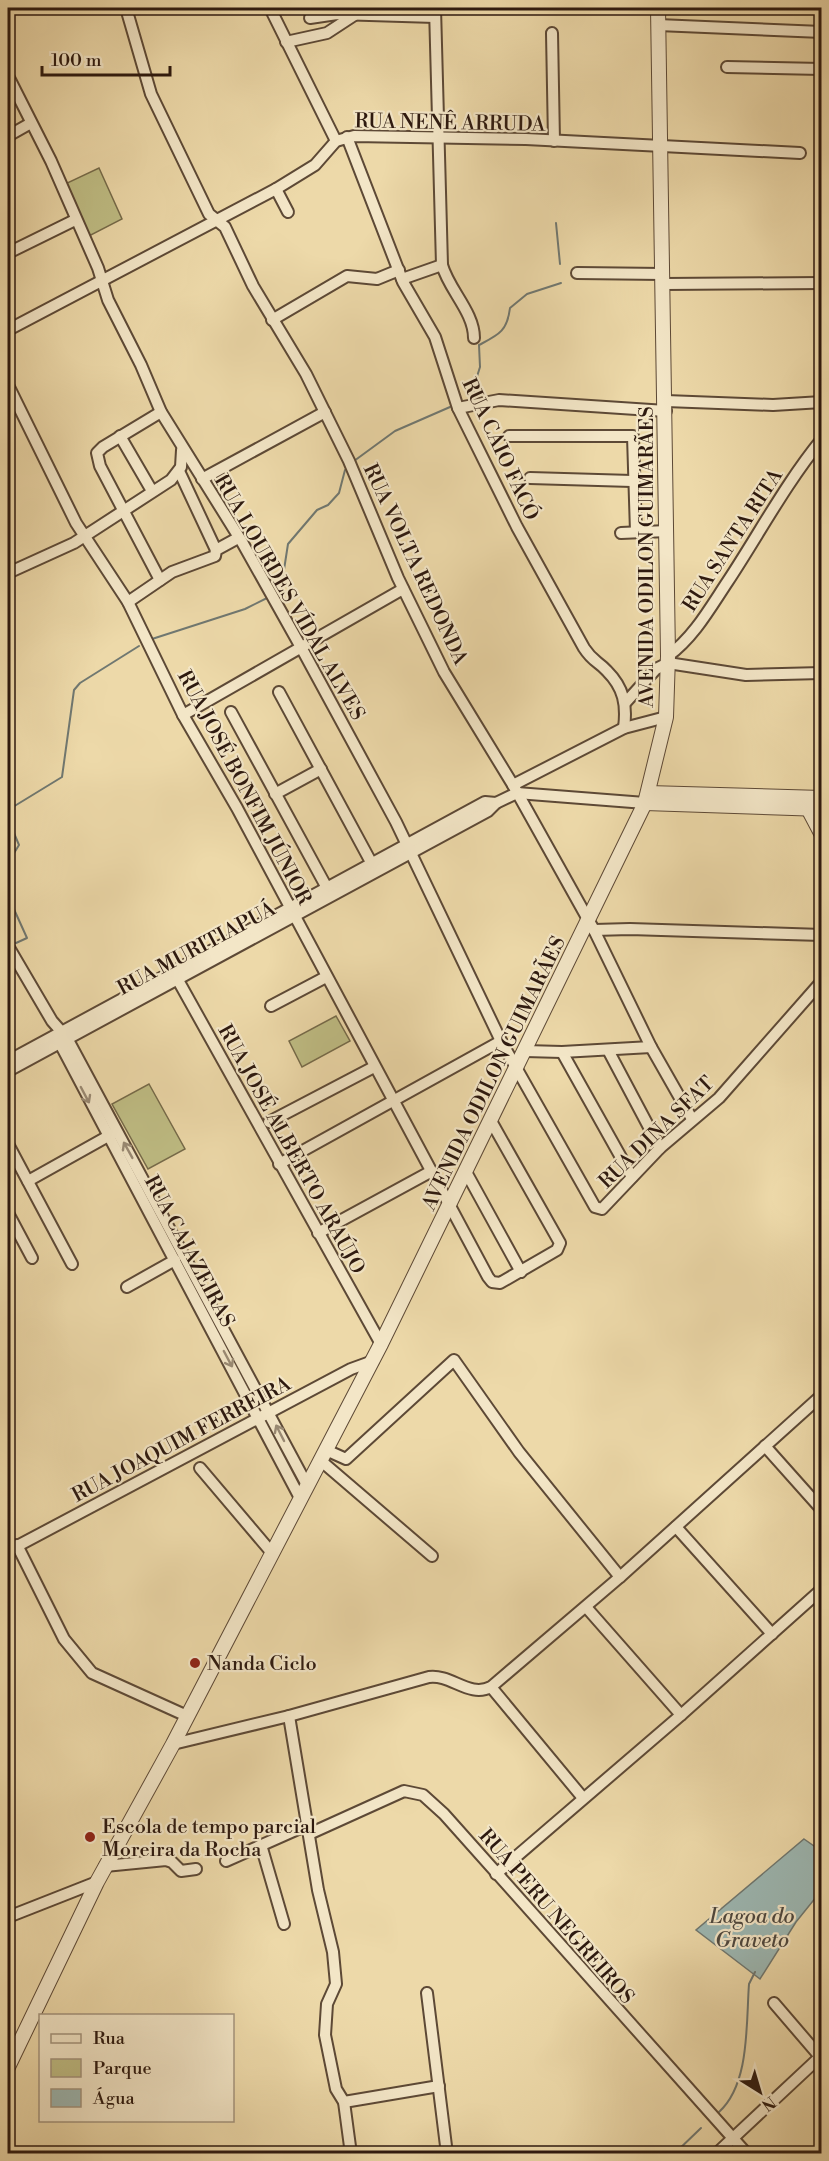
<svg xmlns="http://www.w3.org/2000/svg" width="829" height="2161" font-family="'Libre Bodoni',serif">
<style>
.green{fill:#bfbd84;stroke:#766b4a;stroke-width:1.5}
.water{fill:#9db8b3;stroke:#707871;stroke-width:1.5}
.lines{fill:none;stroke-linecap:round;stroke-linejoin:round}
.stream{stroke:#707871;stroke-width:2}
.minor-casing{stroke:#5d4936;stroke-width:14}
.tertiary-casing{stroke:#5d4936;stroke-width:16}
.minor{stroke:#f3e6c7;stroke-width:10}
.tertiary{stroke:#f3e6c7;stroke-width:14}
.oneway{stroke:#9a8a74}
.poi-dot{fill:#8f2418;stroke:#f3e6c7;stroke-width:2}
.labels{text-anchor:middle;stroke-width:4.5;stroke-linejoin:round;paint-order:stroke}
.street-label{font-size:20px;fill:#2d190f;stroke:#f3e6c7}
.poi-label{font-size:20px;fill:#2d190f;stroke:#f3e6c7;text-anchor:start}
.water-label{font-size:21px;font-style:italic;fill:#4f4940;stroke:#f3e6c7}
</style>
<rect width="100%" height="100%" fill="#edd9a9"/>
<filter id="stains"><feTurbulence type="fractalNoise" baseFrequency=".00333" numOctaves="4"/><feColorMatrix values="0 0 0 0 .2 0 0 0 0 .09 0 0 0 0 .02 0 0 0 .5 -.17"/></filter>
<radialGradient id="worn" r=".72"><stop offset=".6" stop-color="#630" stop-opacity="0"/><stop offset="1" stop-color="#630" stop-opacity=".3"/></radialGradient>
<g class="green">
<polygon points="99,168 122,219 87,237 65,184"/>
<polygon points="336,1016 350,1041 302,1067 289,1041"/>
<polygon points="149,1084 185,1149 148,1169 112,1104"/>
</g>
<polygon class="water" points="804,1839 821,1851 821,1891 796,1922 760,1979 696,1930"/>
<g class="lines">
<g class="stream">
<polyline points="556,223 560,264"/>
<path d="M474 401V386L480 367 479 345C498 335 507 332 510 308L527 294 561 283"/>
<polyline points="354,461 395,431 450,407"/>
<polyline points="275,593 281,589 288,544 317,510 328,505 339,493 345,470"/>
<polyline points="152,639 245,609 269,597"/>
<polyline points="8,810 62,777 74,690 80,683 139,646"/>
<polyline points="8,819 19,845 8,863"/>
<polyline points="8,896 27,938 16,943"/>
<path d="M719 2112C750 2084 746 2024 749 1984L755 1972"/>
<polyline points="674,2154 701,2128"/>
</g>
<defs>
<g id="minor">
<polyline points="126,8 151,94 209,214 225,227 253,286 306,374 349,461 398,578 444,672 513,785 594,930 651,1047 692,1119"/>
<polyline points="270,8 336,141"/>
<path d="M435 8 442 265C449 290 474 312 474 338"/>
<polyline points="310,18 337,14 435,17"/>
<polyline points="658,25 822,32"/>
<polyline points="552,33 554,141"/>
<polyline points="286,42 327,33 356,14"/>
<polyline points="727,67 822,69"/>
<polyline points="8,76 51,161 98,268 108,300 141,365 161,412 242,542 302,649 396,822 501,1041 595,1207 602,1209 660,1148 719,1098 822,981"/>
<polyline points="8,136 31,123"/>
<path d="M347 137 403 282 435 337 458 408 517 527 584 648C593 662 598 661 607 671 624 688 627 705 624 728"/>
<polyline points="276,189 288,212"/>
<polyline points="8,253 75,220"/>
<polyline points="577,273 663,274"/>
<polyline points="402,279 442,265"/>
<polyline points="664,284 822,283"/>
<polyline points="272,320 347,276 377,279 399,270"/>
<polyline points="8,330 276,189 315,165 336,141 354,136 526,139 800,153"/>
<polyline points="8,385 76,523 128,602 183,715 237,808 488,1277 492,1282 500,1283 557,1250 560,1243 491,1121"/>
<polyline points="666,401 773,405 822,402"/>
<polyline points="458,408 499,400 666,411"/>
<polyline points="120,436 152,491"/>
<polyline points="509,436 633,436 636,532"/>
<polyline points="179,471 216,550"/>
<polyline points="530,478 632,481"/>
<polyline points="202,479 325,412"/>
<polyline points="621,533 667,531"/>
<polyline points="8,573 74,543 171,480 181,467 182,450"/>
<polyline points="160,580 100,466 97,453 103,447 161,412"/>
<polyline points="128,602 172,572 215,556 216,550 238,538"/>
<path d="M668 656C694 637 710 608 728 581 759 534 786 483 822 439"/>
<polyline points="279,692 372,864"/>
<polyline points="626,702 656,669 668,663 746,675 822,673"/>
<polyline points="231,712 327,888"/>
<polyline points="183,715 403,589"/>
<polyline points="513,785 624,728 666,717"/>
<polyline points="275,794 321,769"/>
<polyline points="594,930 630,929 822,935"/>
<polyline points="8,946 52,1021 67,1038 307,1485"/>
<polyline points="174,973 381,1344"/>
<polyline points="271,1006 326,977"/>
<polyline points="56,1036 300,1498"/>
<polyline points="608,1050 660,1148"/>
<polyline points="525,1051 562,1052 651,1047"/>
<polyline points="562,1052 632,1177"/>
<polyline points="8,1061 485,802 496,803"/>
<polyline points="8,1071 488,811 496,803 517,793 645,803"/>
<polyline points="269,1122 374,1067"/>
<polyline points="8,1144 72,1264"/>
<polyline points="279,1164 501,1041"/>
<polyline points="466,1172 521,1272"/>
<polyline points="28,1181 112,1134"/>
<polyline points="8,1213 32,1258"/>
<polyline points="318,1233 430,1172"/>
<polyline points="127,1287 175,1260"/>
<polyline points="765,1446 822,1510"/>
<polyline points="326,1450 346,1459 454,1360 519,1452 620,1577"/>
<polyline points="320,1460 432,1556"/>
<polyline points="200,1468 272,1553"/>
<polyline points="676,1527 772,1634"/>
<polyline points="17,1545 64,1639 92,1673 187,1716"/>
<polyline points="8,1551 351,1369 373,1361"/>
<polyline points="586,1607 681,1715"/>
<polyline points="491,1687 583,1798"/>
<polyline points="289,1716 318,1890 333,1952 336,1984 327,2004 325,2035 336,2089 344,2102 351,2154"/>
<path d="M173 1744 289 1716 429 1677C451 1674 469 1698 491 1687L620 1577 822 1395"/>
<polyline points="309,1834 404,1791 423,1795 444,1814 747,2154"/>
<polyline points="261,1845 284,1924"/>
<polyline points="226,1861 307,1825"/>
<polyline points="105,1866 166,1860 172,1862 181,1871 196,1869"/>
<polyline points="496,1874 681,1715 822,1589"/>
<polyline points="8,1917 97,1882"/>
<polyline points="427,1993 447,2154"/>
<polyline points="774,2003 822,2059"/>
<polyline points="344,2102 439,2086"/>
<polyline points="716,2154 822,2055"/>
</g>
<g id="tertiary">
<polyline points="648,793 822,798"/>
<polyline points="804,801 822,835"/>
<polyline points="645,803 822,809"/>
<polyline points="8,2067 97,1882 173,1744 381,1344 645,803 666,717 668,656 658,8"/>
</g>
</defs>
<use href="#minor" class="minor-casing"/>
<use href="#tertiary" class="tertiary-casing"/>
<use href="#minor" class="minor"/>
<use href="#tertiary" class="tertiary"/>
</g>
<defs><path id="oneway-shaft" d="M-6 0H5M1.5-3L5.5 0L1.5 3" fill="none" stroke-width="1.6" stroke-linecap="round" stroke-linejoin="round" transform="scale(1.5)"/></defs>
<g class="oneway">
<use href="#oneway-shaft" transform="translate(85 1095) rotate(62)"/>
<use href="#oneway-shaft" transform="translate(128 1150) rotate(-119)"/>
<use href="#oneway-shaft" transform="translate(228 1359) rotate(62)"/>
<use href="#oneway-shaft" transform="translate(280 1433) rotate(-117)"/>
</g>
<g class="poi-dot">
<circle cx="195" cy="1663" r="6"/>
<circle cx="90" cy="1837" r="6"/>
</g>
<g class="labels">
<g class="street-label">
<text transform="translate(450 122) rotate(1)" y="7">RUA NENÊ ARRUDA</text>
<text transform="translate(501 449) rotate(65)" y="7">RUA CAIO FACÓ</text>
<text transform="translate(732 540) rotate(-57)" y="7">RUA SANTA RITA</text>
<text transform="translate(646 557) rotate(-90)" y="7">AVENIDA ODILON GUIMARÃES</text>
<text transform="translate(416 564) rotate(65)" y="7">RUA VOLTA REDONDA</text>
<text transform="translate(290 597) rotate(60)" y="7">RUA LOURDES VÍDAL ALVES</text>
<text transform="translate(245 787) rotate(62)" y="7">RUA JOSÉ BONFIM JÚNIOR</text>
<text transform="translate(196 948) rotate(-28)" y="7">RUA MURITIAPUÁ</text>
<text transform="translate(493 1073) rotate(-64)" y="7">AVENIDA ODILON GUIMARÃES</text>
<text transform="translate(656 1132) rotate(-44)" y="7">RUA DINA SFAT</text>
<text transform="translate(292 1149) rotate(61)" y="7">RUA JOSÉ ALBERTO ARAÚJO</text>
<text transform="translate(190 1251) rotate(62)" y="7">RUA CAJAZEIRAS</text>
<text transform="translate(181 1439) rotate(-28)" y="7">RUA JOAQUIM FERREIRA</text>
<text transform="translate(557 1916) rotate(49)" y="7">RUA PERU NEGREIROS</text>
</g>
<g class="poi-label">
<text x="207" y="1670">Nanda Ciclo</text>
<text x="102" y="1833">Escola de tempo parcial<tspan x="102" dy="23">Moreira da Rocha</tspan></text>
</g>
<g class="water-label">
<text x="752" y="1923">Lagoa do<tspan x="752" dy="24">Graveto</tspan></text>
</g>
</g>
<rect width="829" height="2161" fill="none" stroke="#edd9a9" stroke-width="30"/>
<rect x="9" y="9" width="811" height="2143" fill="none" stroke="#2d190f" stroke-width="3"/>
<rect x="15" y="15" width="799" height="2131" fill="none" stroke="#2d190f" stroke-width="1.5"/>
<rect x="39" y="2014" width="195" height="108" fill="#f3e6c7" stroke="#a4947d" stroke-width="1.5"/>
<rect x="51" y="2034" width="30" height="9" fill="#f3e6c7" stroke="#a4947d" stroke-width="1.5"/>
<text x="93" y="2044" font-size="18" fill="#2d190f">Rua</text>
<rect x="51" y="2059" width="30" height="18" fill="#bfbd84" stroke="#a4947d" stroke-width="1.5"/>
<text x="93" y="2074" font-size="18" fill="#2d190f">Parque</text>
<rect x="51" y="2089" width="30" height="18" fill="#9db8b3" stroke="#a4947d" stroke-width="1.5"/>
<text x="93" y="2104" font-size="18" fill="#2d190f">Água</text>
<g transform="translate(760 2092) rotate(143)" stroke="#f3e6c7" stroke-width="4.5" paint-order="stroke">
<path d="M0-4.5L10 22L0 15L-10 22Z" fill="#2d190f"/>
<text y="-9" font-size="16" font-weight="bold" text-anchor="middle" fill="#2d190f">N</text>
</g>
<path d="M42 66v9h128v-9" fill="none" stroke="#2d190f" stroke-width="3"/>
<text x="51" y="66" font-size="18" fill="#2d190f" stroke="#f3e6c7" stroke-width="4.5" paint-order="stroke">100 m</text>
<rect width="100%" height="100%" filter="url(#stains)"/>
<rect width="100%" height="100%" fill="url(#worn)"/>
</svg>
